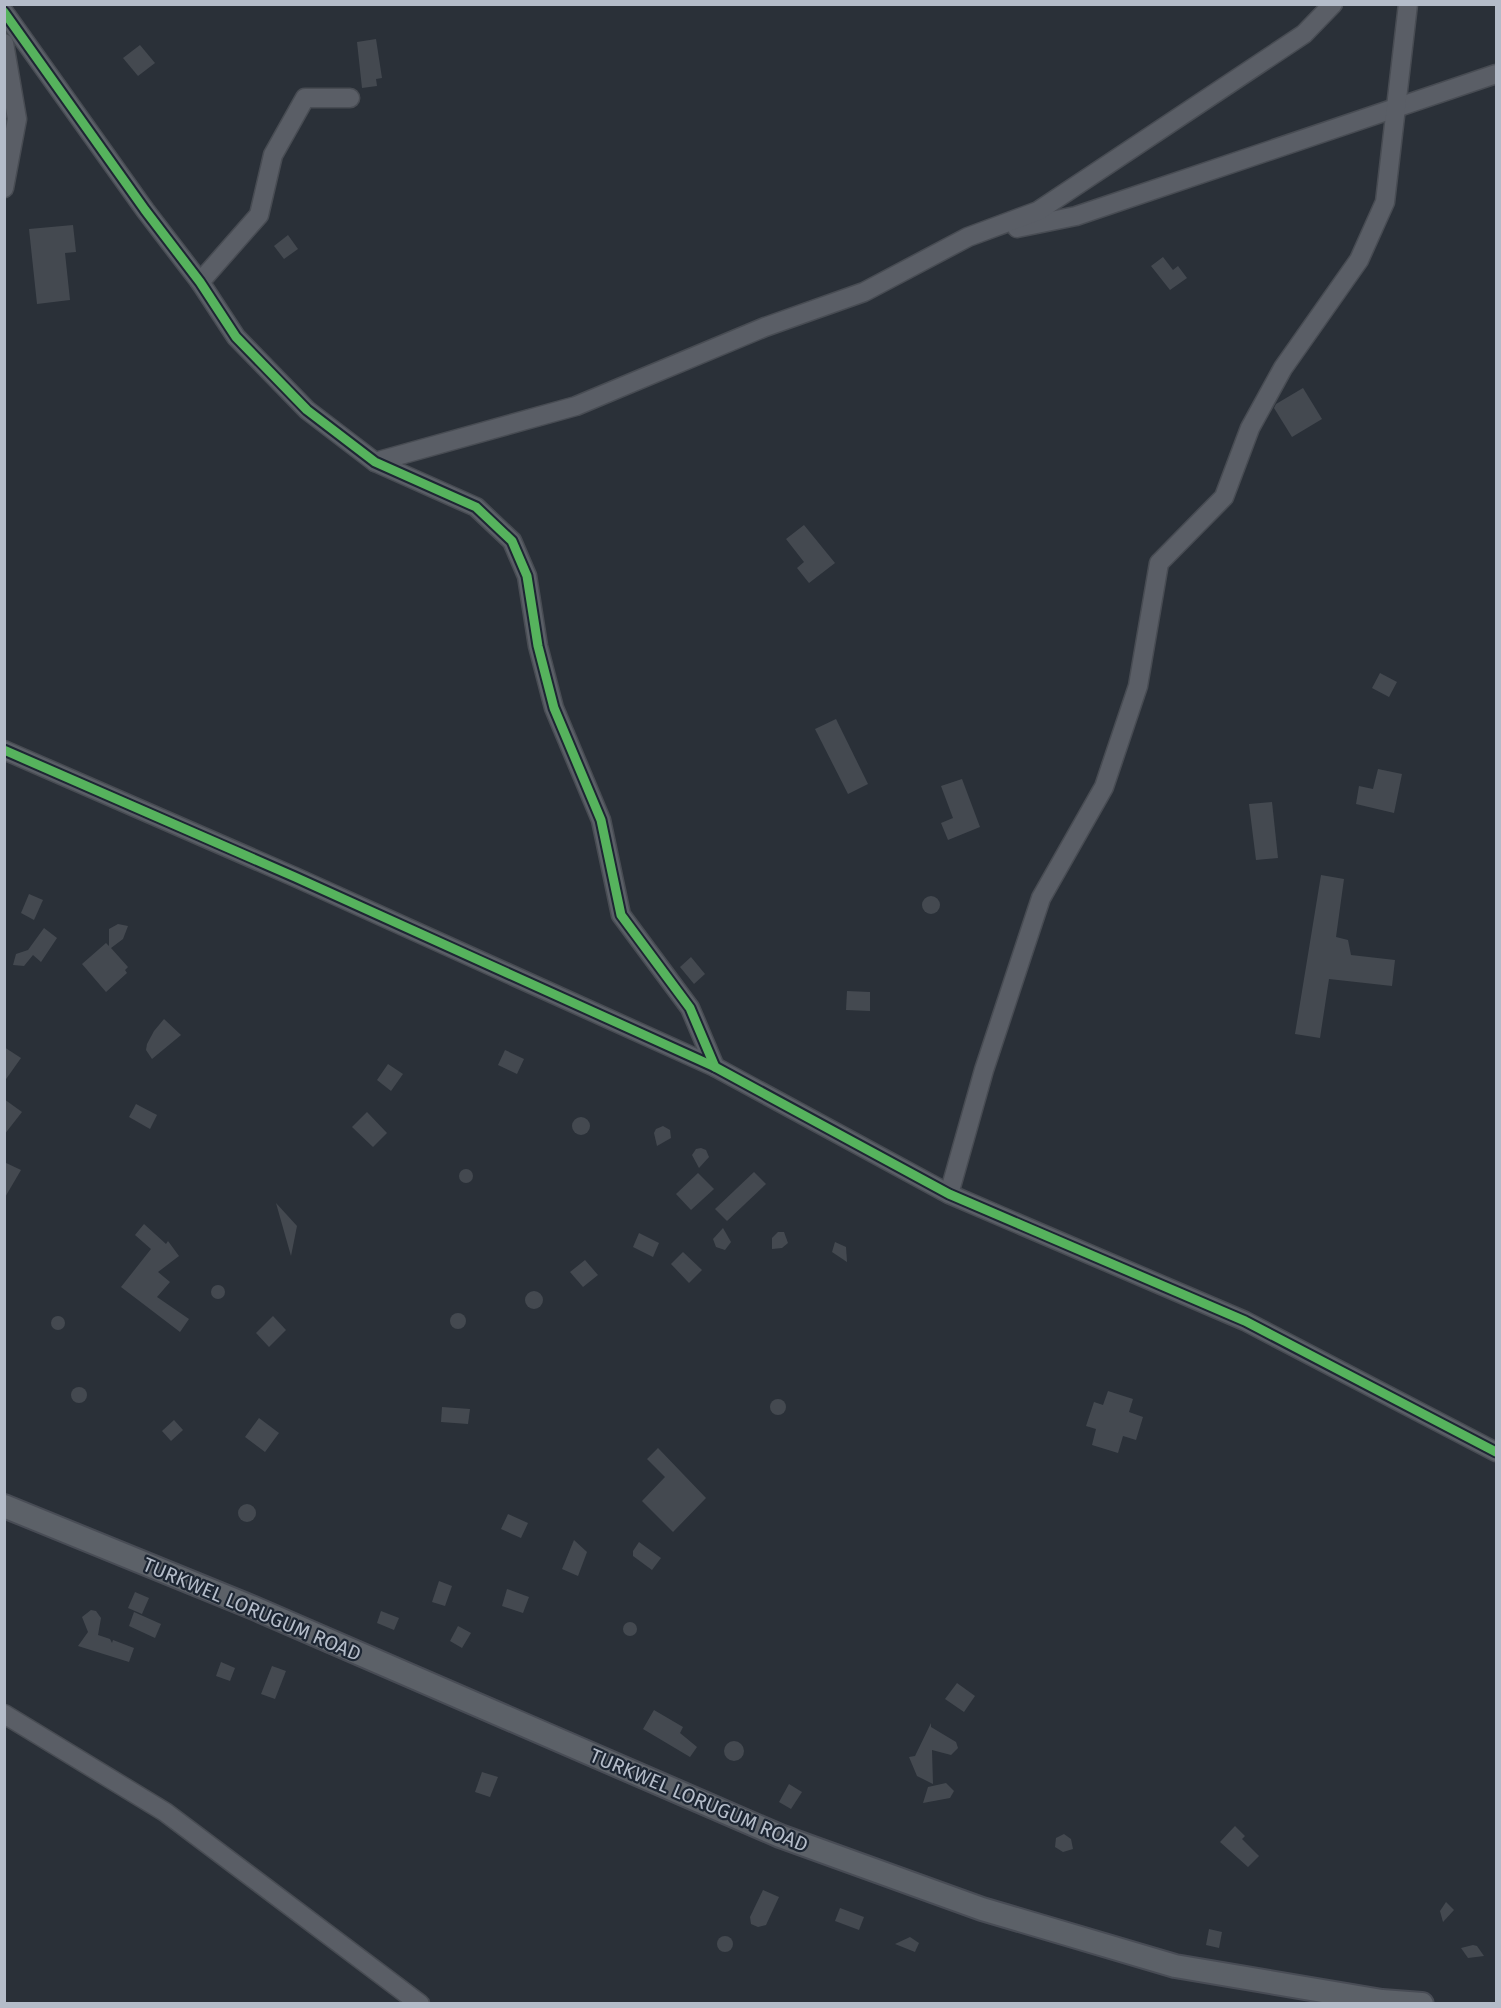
<svg xmlns="http://www.w3.org/2000/svg" width="1501" height="2008" font-family="'Fira Sans',sans-serif">
<style>
.building{fill:#444950}
.lines{fill:none;stroke-linecap:round;stroke-linejoin:round}
.minor-casing{stroke:#484c53;stroke-width:21}
.major-casing{stroke:#484c55;stroke-width:26}
.minor{stroke:#5a5e66;stroke-width:18}
.major{stroke:#5c6168;stroke-width:22}
.cycleway-casing{stroke:#1d2633;stroke-width:13}
.cycleway{stroke:#56b35d;stroke-width:9}
.labels{text-anchor:middle;stroke-width:4.5;stroke-linejoin:round;paint-order:stroke}
.street-label{font-size:20px;fill:#b4bcc9;stroke:#1d2633}
</style>
<rect width="100%" height="100%" fill="#2a3038"/>
<g class="building">
<polygon points="376,39 382,78 376,79 377,86 362,88 357,42"/>
<polygon points="140,45 155,63 138,76 123,58"/>
<polygon points="73,225 76,252 65,253 70,300 37,304 29,229"/>
<polygon points="288,235 298,249 284,259 274,246"/>
<polygon points="1163,257 1173,270 1178,266 1187,278 1170,290 1151,266"/>
<polygon points="1303,388 1322,419 1292,437 1274,408 1276,404"/>
<polygon points="804,525 835,563 809,583 797,568 804,562 786,539"/>
<polygon points="1380,673 1397,682 1389,697 1372,688"/>
<polygon points="836,719 868,784 848,794 815,729"/>
<polygon points="1378,769 1402,774 1394,813 1356,804 1359,786 1373,789"/>
<polygon points="962,779 980,827 948,840 941,823 953,818 941,786"/>
<polygon points="1272,802 1278,858 1256,860 1249,804"/>
<polygon points="1321,875 1344,879 1336,937 1348,940 1351,955 1395,960 1392,986 1329,979 1320,1038 1295,1034"/>
<polygon points="29,894 43,900 34,920 21,913"/>
<circle cx="931" cy="905" r="9"/>
<polygon points="118,924 128,926 123,939 111,948 128,967 125,970 127,973 106,992 82,964 106,943 109,946 109,929"/>
<polygon points="44,928 57,938 41,962 33,955 24,966 13,965 16,954 28,950"/>
<polygon points="691,957 705,974 694,984 680,967"/>
<polygon points="847,991 870,992 870,1011 846,1010"/>
<polygon points="164,1019 181,1035 152,1059 146,1050 147,1044 154,1031"/>
<polygon points="4,1047 21,1058 4,1082"/>
<polygon points="505,1050 524,1059 517,1074 498,1065"/>
<polygon points="388,1064 403,1074 391,1091 377,1080"/>
<polygon points="4,1099 22,1112 4,1135"/>
<polygon points="136,1104 157,1115 150,1129 129,1117"/>
<polygon points="367,1112 387,1133 373,1147 352,1127"/>
<circle cx="581" cy="1126" r="9"/>
<polygon points="663,1126 670,1130 671,1138 657,1146 654,1133 656,1129"/>
<polygon points="701,1148 706,1150 709,1157 699,1168 692,1155 696,1149"/>
<polygon points="4,1162 21,1170 4,1199"/>
<circle cx="466" cy="1176" r="7"/>
<polygon points="754,1172 766,1184 727,1221 715,1209"/>
<polygon points="698,1173 714,1189 691,1210 676,1194"/>
<polygon points="276,1203 297,1226 291,1256"/>
<polygon points="144,1224 166,1244 168,1241 179,1256 158,1272 170,1282 157,1297 189,1319 180,1332 121,1287 151,1249 135,1235"/>
<polygon points="723,1228 731,1242 725,1250 716,1247 713,1239"/>
<polygon points="778,1232 784,1232 788,1243 782,1248 772,1249 772,1238"/>
<polygon points="639,1233 659,1243 653,1257 633,1247"/>
<polygon points="835,1242 846,1247 847,1262 832,1252"/>
<polygon points="683,1252 702,1270 689,1283 671,1264"/>
<polygon points="585,1260 598,1275 583,1287 570,1272"/>
<circle cx="218" cy="1292" r="7"/>
<circle cx="534" cy="1300" r="9"/>
<circle cx="458" cy="1321" r="8"/>
<circle cx="58" cy="1323" r="7"/>
<polygon points="273,1316 286,1330 269,1347 256,1333"/>
<circle cx="79" cy="1395" r="8"/>
<polygon points="1108,1391 1133,1399 1129,1412 1143,1417 1136,1440 1123,1436 1118,1453 1092,1445 1096,1429 1086,1426 1094,1402 1103,1405"/>
<circle cx="778" cy="1407" r="8"/>
<polygon points="442,1407 470,1409 468,1424 441,1422"/>
<polygon points="259,1418 279,1433 265,1452 245,1437"/>
<polygon points="174,1420 183,1430 171,1441 162,1431"/>
<polygon points="658,1448 706,1498 673,1532 642,1501 665,1477 647,1459"/>
<circle cx="247" cy="1513" r="9"/>
<polygon points="508,1514 528,1523 521,1538 501,1529"/>
<polygon points="574,1540 587,1552 578,1576 562,1569"/>
<polygon points="639,1542 661,1558 652,1570 633,1556 633,1551"/>
<polygon points="439,1581 452,1586 445,1606 432,1602"/>
<polygon points="507,1589 529,1597 523,1613 502,1606"/>
<polygon points="135,1592 149,1598 142,1614 128,1608"/>
<polygon points="91,1610 96,1611 101,1618 98,1635 110,1639 112,1643 113,1640 134,1648 129,1662 78,1646 88,1632 82,1617"/>
<polygon points="381,1611 399,1618 394,1630 377,1623"/>
<polygon points="134,1612 161,1624 155,1638 129,1626"/>
<circle cx="630" cy="1629" r="7"/>
<polygon points="458,1626 471,1633 462,1648 450,1641"/>
<polygon points="221,1662 235,1668 230,1681 216,1676"/>
<polygon points="272,1666 286,1671 275,1699 261,1694"/>
<polygon points="957,1683 975,1696 964,1712 945,1699"/>
<polygon points="654,1710 683,1727 680,1733 697,1747 690,1757 643,1729"/>
<polygon points="931,1723 931,1727 956,1742 958,1748 951,1755 932,1750 933,1784 917,1776 909,1757 915,1756"/>
<circle cx="734" cy="1751" r="10"/>
<polygon points="482,1772 498,1777 490,1797 475,1792"/>
<polygon points="946,1783 954,1791 950,1798 923,1803 928,1787"/>
<polygon points="789,1784 802,1792 791,1809 779,1802"/>
<polygon points="1235,1826 1245,1836 1242,1839 1259,1856 1248,1867 1220,1842"/>
<polygon points="1064,1834 1071,1839 1073,1849 1063,1852 1055,1847 1056,1838"/>
<polygon points="763,1890 779,1897 766,1925 758,1927 751,1924 750,1917"/>
<polygon points="1446,1902 1454,1910 1443,1922 1440,1911"/>
<polygon points="840,1908 864,1917 859,1930 835,1921"/>
<polygon points="1209,1929 1222,1932 1219,1948 1206,1945"/>
<circle cx="725" cy="1944" r="8"/>
<polygon points="910,1937 919,1943 915,1952 895,1944"/>
<polygon points="1473,1945 1477,1946 1484,1956 1468,1958 1461,1948"/>
</g>
<g class="lines">
<defs>
<g id="minor">
<polyline points="4,12 145,210 200,282 236,337 307,410 375,462 476,507 512,541 527,576 538,646 554,708 601,820 621,915 690,1008 715,1067"/>
<polyline points="4,43 17,119 4,188"/>
<polyline points="1017,228 1076,216 1496,74"/>
<polyline points="200,282 259,215 273,155 305,98 350,98"/>
<polyline points="375,462 576,406 765,327 864,292 968,237 1038,211 1304,34 1333,4"/>
<polyline points="4,750 295,877 715,1067 949,1194 1245,1321 1496,1452"/>
<polyline points="949,1194 984,1070 1041,898 1104,787 1138,686 1159,563 1224,497 1250,428 1283,368 1359,260 1385,202 1408,4"/>
<polyline points="4,1714 165,1812 420,2004"/>
</g>
<polyline id="major" points="4,1506 254,1608 780,1836 982,1909 1175,1966 1382,2001 1422,2004"/>
</defs>
<use href="#minor" class="minor-casing"/>
<use href="#major" class="major-casing"/>
<use href="#minor" class="minor"/>
<use href="#major" class="major"/>
<defs>
<g id="cycleway">
<polyline points="4,12 145,210 200,282 236,337 307,410 375,462 476,507 512,541 527,576 538,646 554,708 601,820 621,915 690,1008 715,1067"/>
<polyline points="4,750 295,877 715,1067 949,1194 1245,1321 1496,1452"/>
</g>
</defs>
<use href="#cycleway" class="cycleway-casing"/>
<use href="#cycleway" class="cycleway"/>
</g>
<g class="labels">
<g class="street-label">
<text transform="translate(252 1609) rotate(23)" y="7">TURKWEL LORUGUM ROAD</text>
<text transform="translate(699 1800) rotate(23)" y="7">TURKWEL LORUGUM ROAD</text>
</g>
</g>
<rect width="1501" height="2008" fill="none" stroke="#b4bcc9" stroke-width="12"/>
</svg>
